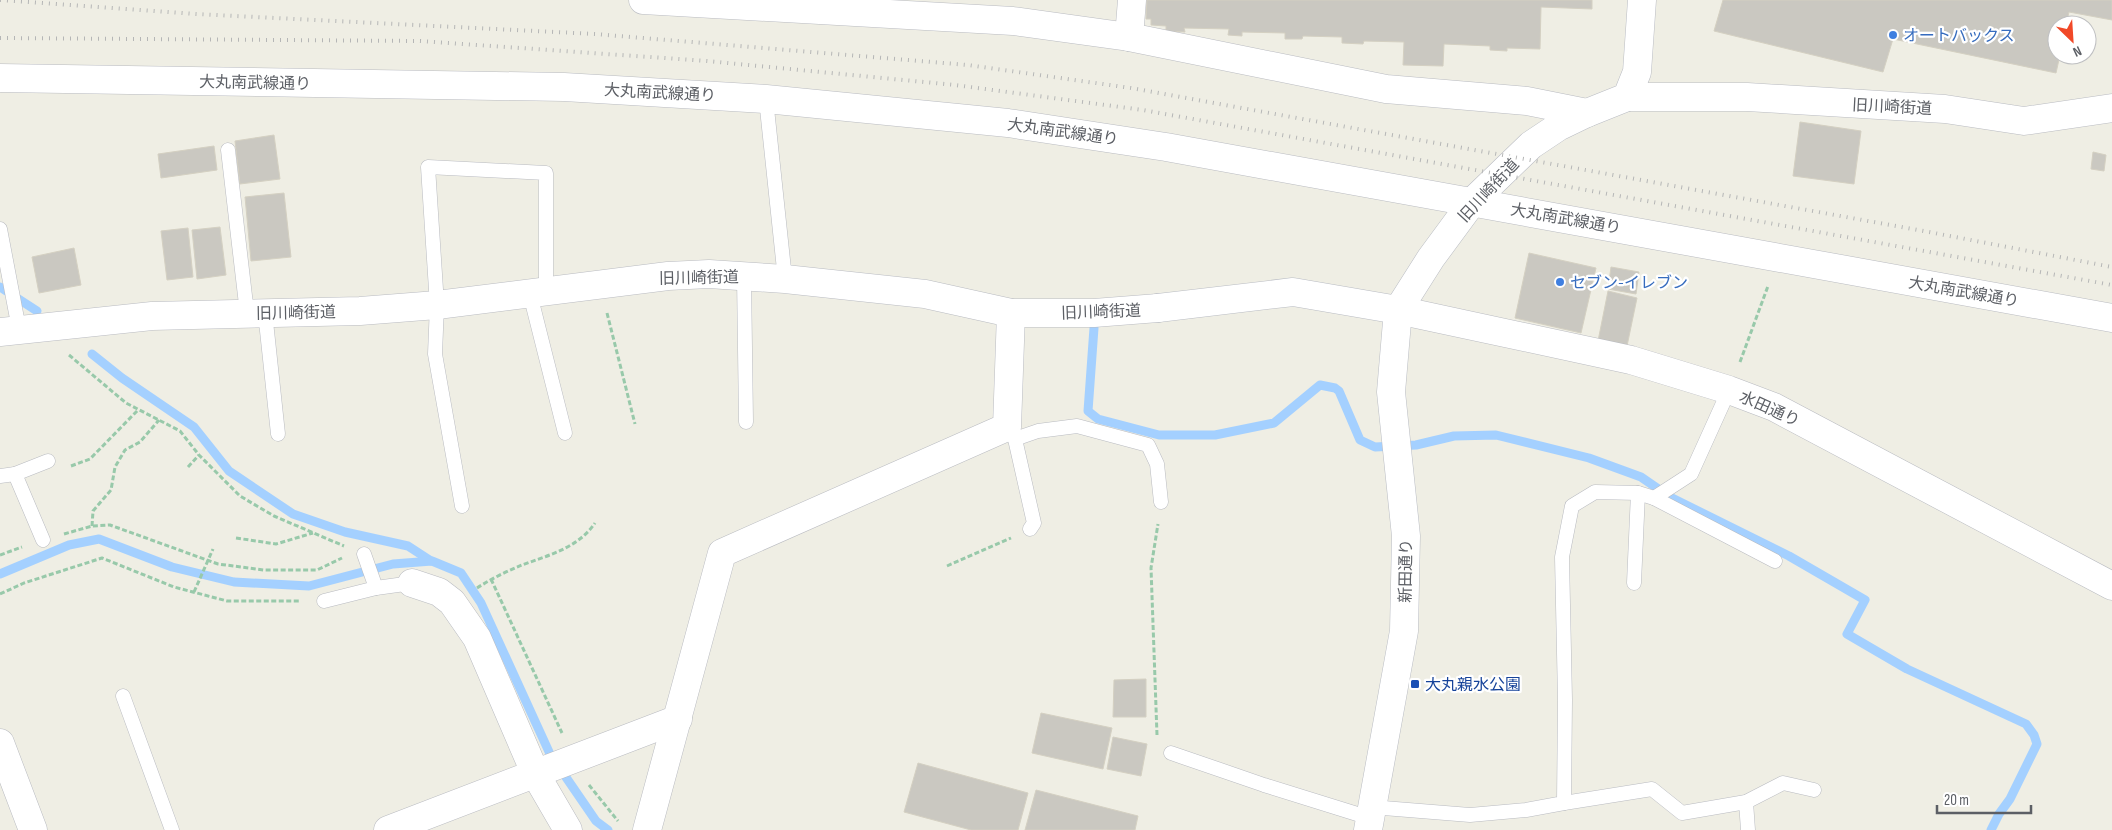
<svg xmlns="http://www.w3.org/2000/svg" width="2112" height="830" font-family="'Sofia Sans Condensed','Noto Sans JP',sans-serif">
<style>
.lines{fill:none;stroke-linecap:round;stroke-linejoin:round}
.stream{stroke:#a4d0ff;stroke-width:9}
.building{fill:#cac8c1;stroke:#d4d0c2}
.lane-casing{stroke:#b9bbc1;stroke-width:15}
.street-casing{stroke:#b9bbc1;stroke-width:29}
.secondary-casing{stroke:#b9bcc3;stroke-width:29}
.path{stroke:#98c9aa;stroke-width:3;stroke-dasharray:5 2.5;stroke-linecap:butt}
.lane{stroke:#fff;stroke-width:14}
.street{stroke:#fff;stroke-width:28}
.secondary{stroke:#fff;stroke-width:28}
.rail{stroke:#b5b6b6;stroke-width:4;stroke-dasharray:1 6;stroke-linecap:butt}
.shop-dot{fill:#3f7fe0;stroke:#fff;stroke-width:2}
.transit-dot{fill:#1a4fb4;stroke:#fff;stroke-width:2}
.labels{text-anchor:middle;stroke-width:4.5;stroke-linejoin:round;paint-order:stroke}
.shop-label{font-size:16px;fill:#366cbe;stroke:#fff;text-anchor:start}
.street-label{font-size:16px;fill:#5c5f65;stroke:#fff}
.transit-label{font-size:16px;fill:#164399;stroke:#fff;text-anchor:start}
</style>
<rect width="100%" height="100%" fill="#efeee4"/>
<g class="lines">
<g class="stream">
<polyline points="0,287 37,311"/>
<polyline points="1094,328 1088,411 1098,419 1159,435 1215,435 1274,423 1320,385 1335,388 1339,391 1360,440 1375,447 1416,445 1454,436 1496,435 1589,458 1641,477 1670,497 1789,556 1865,600 1847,634 1907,669 2026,724 2034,735 2037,744 2010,799 1999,814 1991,830"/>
<polyline points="92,354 122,378 194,427 229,471 293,514 345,532 408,546 431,561"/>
<polyline points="0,574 69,545 99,539 172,567 234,582 309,586 393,564 432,561 461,573 481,603 550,754 596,821 608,830"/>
</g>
</g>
<g class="building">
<polygon points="1147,0 1592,0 1592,9 1541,7 1540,49 1507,48 1507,51 1490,50 1490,46 1444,44 1443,66 1403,65 1404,42 1364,41 1363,44 1342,43 1342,37 1303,36 1302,39 1285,39 1285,33 1242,32 1242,36 1228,35 1229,29 1184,28 1185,32 1166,31 1166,26 1151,25 1151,19 1146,19"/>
<polygon points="1723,0 2112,0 2112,20 2069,12 2066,25 2057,25 2057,55 2060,55 2056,73 1893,39 1883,72 1714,31"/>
<polygon points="1800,122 1861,131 1854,184 1793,176"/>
<polygon points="274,135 280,179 240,184 235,141"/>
<polygon points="214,146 217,170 161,178 158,154"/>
<polygon points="2093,152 2106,155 2104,171 2091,169"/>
<polygon points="284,193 291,257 251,261 245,197"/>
<polygon points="220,227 226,275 197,279 192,230"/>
<polygon points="188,228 193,277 167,280 161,231"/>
<polygon points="74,248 81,285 39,293 32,257"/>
<polygon points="1529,253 1596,268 1581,333 1515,318"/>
<polygon points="1611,267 1639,272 1636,294 1608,289"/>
<polygon points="1608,291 1637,298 1627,346 1598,341"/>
<polygon points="1146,679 1146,717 1113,717 1114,680"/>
<polygon points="1041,713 1112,728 1103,769 1032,753"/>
<polygon points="1113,737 1147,744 1141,776 1107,769"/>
<polygon points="918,763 1028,793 1018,830 971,830 904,812"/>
<polygon points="1036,790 1138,816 1135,830 1025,830"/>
</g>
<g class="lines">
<defs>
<g id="lane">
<polyline points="766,99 785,279"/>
<polyline points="228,150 247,313"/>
<polyline points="0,229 19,329"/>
<polyline points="744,276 746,422"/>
<polyline points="530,294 565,433"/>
<polyline points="265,312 278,434"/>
<polyline points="1007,427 1015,439 1038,431 1077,426 1148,445 1157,464 1161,502"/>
<polyline points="1015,439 1034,523 1030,529"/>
<polyline points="15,474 43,540"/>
<polyline points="0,476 15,474 48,461"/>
<polyline points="1654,498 1775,561"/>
<polyline points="462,506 435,354 437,305 428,167 546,173 546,292"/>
<polyline points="364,554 376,588"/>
<polyline points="1634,583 1638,493"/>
<polyline points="324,601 376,588 412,583"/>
<polyline points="123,696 172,830"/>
<polyline points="1171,753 1264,785 1370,818"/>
<polyline points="1746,802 1748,830"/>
<polyline points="1564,803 1652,789 1682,813 1746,802 1783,783 1814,790"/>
<polyline points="1371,807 1470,815 1526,810 1564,803 1565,700 1562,557 1572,506 1595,492 1638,493 1654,498 1691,474 1729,390"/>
</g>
<g id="street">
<polyline points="643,0 1013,21 1129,37 1386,89 1527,101 1587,113"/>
<polyline points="1129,37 1132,0"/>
<polyline points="0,78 564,87 766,99 1008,123 1166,147 2112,318"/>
<polyline points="1627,97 1747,97 1945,109 2024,121 2112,108"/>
<polyline points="1398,310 1631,360 1729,390 1774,407 2112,586"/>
<polyline points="0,332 152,316 360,311 437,305 668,276 709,274 785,279 925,294 1011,313 1094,313 1158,308"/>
<polyline points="412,583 439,592 452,602 477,638 536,775 568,830"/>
<polyline points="0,743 33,830"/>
<polyline points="388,830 678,719"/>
<polyline points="647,830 722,553 1007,427 1011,313"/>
</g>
<g id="secondary">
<polyline points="1158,308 1293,292 1398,310"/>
<polyline points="1368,830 1404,631 1406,536 1391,392 1398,310 1431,258 1473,201 1531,145 1558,127 1587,113 1627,97 1637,72 1642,0"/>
</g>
</defs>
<use href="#lane" class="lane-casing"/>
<use href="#street" class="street-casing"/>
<use href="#secondary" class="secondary-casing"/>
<g class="path">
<polyline points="607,313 635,424"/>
<polyline points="69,355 126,403 180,431 199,455 240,496 274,516 344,546"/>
<polyline points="1740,362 1768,286"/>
<polyline points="71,466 90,459 138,410"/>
<polyline points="188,467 199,455"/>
<polyline points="92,526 93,511 111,490 115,467 125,450 140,442 159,420"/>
<polyline points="64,534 92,526 110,525 218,564 264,570 317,570 342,558"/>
<polyline points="236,538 276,544 313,533"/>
<polyline points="0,555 22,547"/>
<polyline points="947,566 1011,538"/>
<polyline points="491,579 562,733"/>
<path d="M477 588C491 579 507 571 522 565 549 555 578 548 595 523"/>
<polyline points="194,592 213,549"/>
<polyline points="0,594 24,583 102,558 174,587 227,601 301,601"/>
<polyline points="1157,735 1151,568 1158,524"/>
<polyline points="589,785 618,821"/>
</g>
<use href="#lane" class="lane"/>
<use href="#street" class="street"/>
<use href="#secondary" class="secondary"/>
<g class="rail">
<polyline points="0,0 196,14 595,34 968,65 1131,88 1929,232 2112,267"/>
<polyline points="0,38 420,41 707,61 955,85 1143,110 2112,285"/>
</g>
</g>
<g class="shop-dot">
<circle cx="1893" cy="35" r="5"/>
<circle cx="1560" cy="282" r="5"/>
</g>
<rect class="transit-dot" x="1410" y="679" width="10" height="10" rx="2.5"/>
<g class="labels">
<g class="shop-label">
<text x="1903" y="41">オートバックス</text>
<text x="1570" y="288">セブン-イレブン</text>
</g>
<g class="street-label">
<text transform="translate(255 82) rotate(1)" y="6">大丸南武線通り</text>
<text transform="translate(660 92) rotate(3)" y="6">大丸南武線通り</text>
<text transform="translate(1892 106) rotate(3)" y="6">旧川崎街道</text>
<text transform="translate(1063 131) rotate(8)" y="6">大丸南武線通り</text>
<text transform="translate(1488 190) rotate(-47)" y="6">旧川崎街道</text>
<text transform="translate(1566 218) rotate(10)" y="6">大丸南武線通り</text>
<text transform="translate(699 277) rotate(-1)" y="6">旧川崎街道</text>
<text transform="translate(1964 291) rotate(10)" y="6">大丸南武線通り</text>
<text transform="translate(1101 311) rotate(-2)" y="6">旧川崎街道</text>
<text transform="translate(296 312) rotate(-1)" y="6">旧川崎街道</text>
<text transform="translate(1770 408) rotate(24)" y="6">水田通り</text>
<text transform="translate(1405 571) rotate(-89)" y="6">新田通り</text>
</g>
<g class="transit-label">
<text x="1425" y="690">大丸親水公園</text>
</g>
</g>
<g transform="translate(2072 40) rotate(155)"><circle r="24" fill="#ffffff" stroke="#bebfc1"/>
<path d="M0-4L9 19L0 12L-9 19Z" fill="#f14928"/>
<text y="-8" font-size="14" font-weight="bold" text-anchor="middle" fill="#5c5f65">N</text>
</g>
<path d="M1937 805v8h94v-8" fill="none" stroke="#5c5f65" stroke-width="2.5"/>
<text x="1944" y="805" font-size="15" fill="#5c5f65" stroke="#ffffff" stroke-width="4" paint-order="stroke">20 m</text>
</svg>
